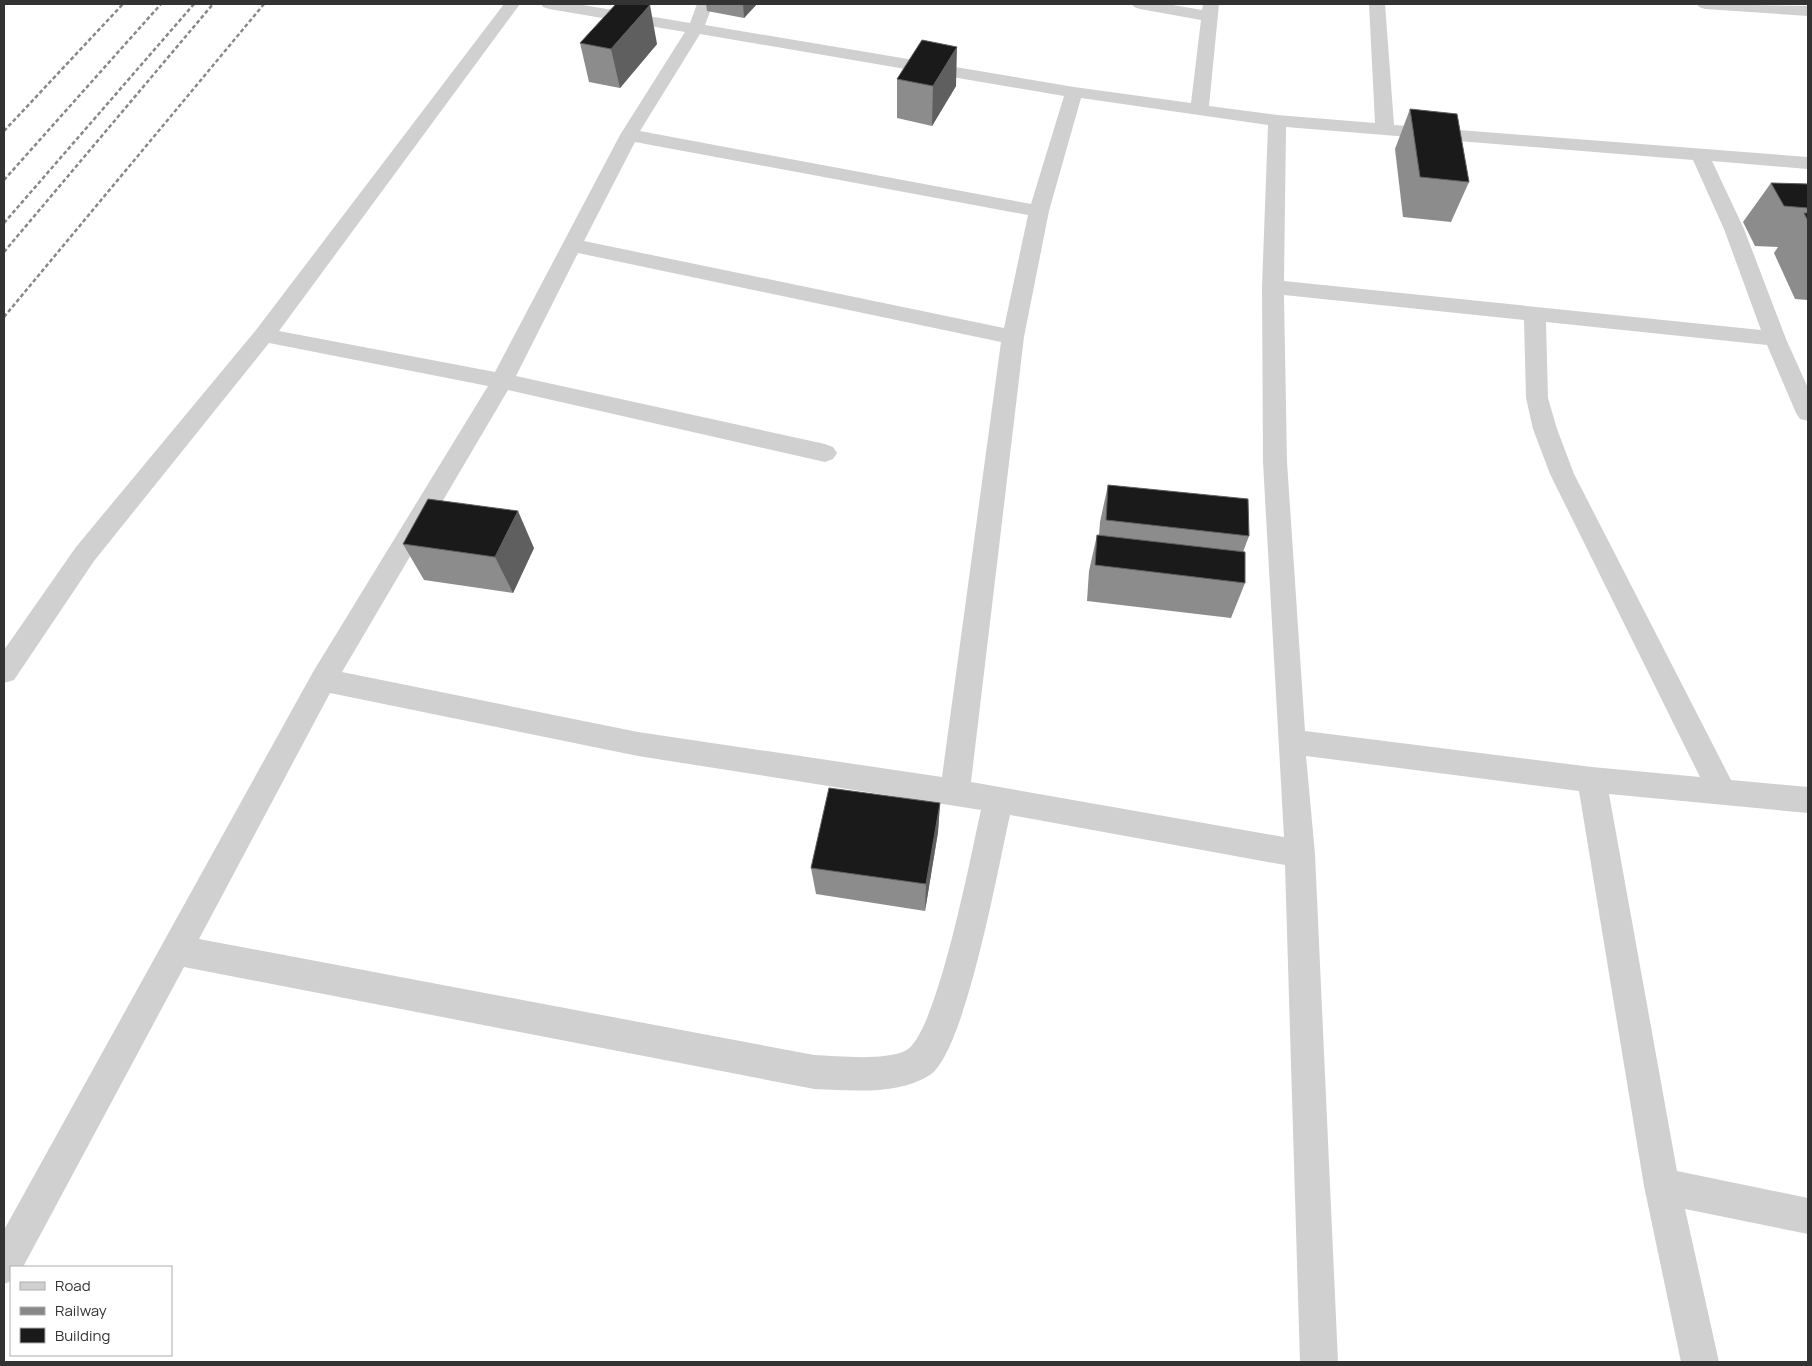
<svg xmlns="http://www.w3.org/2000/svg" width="1812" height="1366" font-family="Manrope,sans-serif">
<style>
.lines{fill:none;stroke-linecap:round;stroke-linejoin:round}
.minor{fill:#d0d0d0;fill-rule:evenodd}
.rail{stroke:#888;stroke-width:2.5;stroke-dasharray:4 2.5;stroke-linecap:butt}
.wall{fill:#8c8c8c}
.shaded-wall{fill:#5f5f5f}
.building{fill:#1a1a1a;stroke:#5f5f5f}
</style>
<rect width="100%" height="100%" fill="#fff"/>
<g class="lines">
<g class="minor">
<path d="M504 4H520L279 331 495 372 620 135 685 32 549 9 543 7 541 4H577L690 23 697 4H713L705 25 1074 87 1191 103 1201 20 1140 9 1134 7 1132 4H1167L1202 10 1203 4H1219L1209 106 1277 115 1375 123 1369 4H1385L1394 125 1808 157V169L1712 161 1744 229 1786 339 1808 388V421L1800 419 1796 413 1767 345 1546 322 1548 398 1557 429 1574 474 1731 780 1808 787V813L1609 794 1677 1171 1808 1198V1234L1685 1209 1719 1362H1681L1644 1186 1579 791 1306 756 1315 854 1338 1362H1300L1285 865 1010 815C999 863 966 1050 930 1075 897 1096 851 1090 814 1089L184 967 23 1267H11V1281L4 1284V1230L313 672 488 386 269 343 94 561 14 680 4 683V650L76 547 256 330ZM700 34 1064 96 1031 204 640 131ZM1081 98 1268 125 1262 287 1263 462 1284 837 971 782 1024 337 1049 211ZM1286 127 1693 160 1724 229 1761 330 1284 281ZM635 142 1028 215 1004 328 584 241ZM578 253 1001 342 942 777 638 732 342 672 508 390 825 462 833 459 837 453 833 447 825 444 516 376ZM1284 295 1524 320 1526 398 1533 429 1550 474 1700 777 1592 767 1305 731 1287 462ZM330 693 638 756 981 810C972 849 937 1037 905 1051 882 1061 839 1056 814 1055L199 939Z"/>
<polygon points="1697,4 1808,6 1808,16 1705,9 1699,7"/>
</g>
<g class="rail">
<polyline points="4,131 123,4"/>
<polyline points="4,180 161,4"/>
<polyline points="4,223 194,4"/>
<polyline points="4,252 213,4"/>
<polyline points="4,317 264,4"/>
</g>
</g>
<g class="wall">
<polygon points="706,4 757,4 744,18 707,11"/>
<polygon points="580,43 657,44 620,88 589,82"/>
<polygon points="897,79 956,86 932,126 897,118"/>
<polygon points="1410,109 1469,182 1451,222 1403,217 1395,149"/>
<polygon points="1771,183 1808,184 1808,300 1795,299 1774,253 1778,247 1755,246 1743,222"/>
<polygon points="1108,485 1249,536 1243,552 1245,583 1231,618 1087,601 1089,571 1097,535 1099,535 1100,522"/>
<polygon points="403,544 534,548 513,593 424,580"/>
<polygon points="940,803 938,832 925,911 816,894 811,868"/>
</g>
<g class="shaded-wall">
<polygon points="743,4 757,4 744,18"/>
<polygon points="650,5 657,44 620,88 611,49"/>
<polygon points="957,47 956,86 932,126 933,86"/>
<polygon points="518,511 534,548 513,593 495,557"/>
<polygon points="940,803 938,832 925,911 926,884"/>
</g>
<g class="building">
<polygon points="616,4 643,4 650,5 611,49 580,43"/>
<polygon points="922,40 957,47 933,86 897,79"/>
<polygon points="1410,109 1457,114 1469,182 1420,177"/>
<polygon points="1771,183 1808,184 1808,208 1784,206"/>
<polygon points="1804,213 1808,213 1808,221"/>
<polygon points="1108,485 1248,499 1249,536 1106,520"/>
<polygon points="428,499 518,511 495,557 403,544"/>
<polygon points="1097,535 1245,552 1245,583 1095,565"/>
<polygon points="829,788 940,803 926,884 811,868"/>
</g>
<rect width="1812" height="1366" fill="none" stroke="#333333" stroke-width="10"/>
<rect x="10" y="1266" width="162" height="90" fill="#ffffff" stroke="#adadad"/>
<rect x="20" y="1282" width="25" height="8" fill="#d0d0d0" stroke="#adadad"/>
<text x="55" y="1291" font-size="15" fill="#333333">Road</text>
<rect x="20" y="1307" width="25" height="8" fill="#888888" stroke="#adadad"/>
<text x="55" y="1316" font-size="15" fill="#333333">Railway</text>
<rect x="20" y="1328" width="25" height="15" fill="#1a1a1a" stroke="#adadad"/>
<text x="55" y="1341" font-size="15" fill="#333333">Building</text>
</svg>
